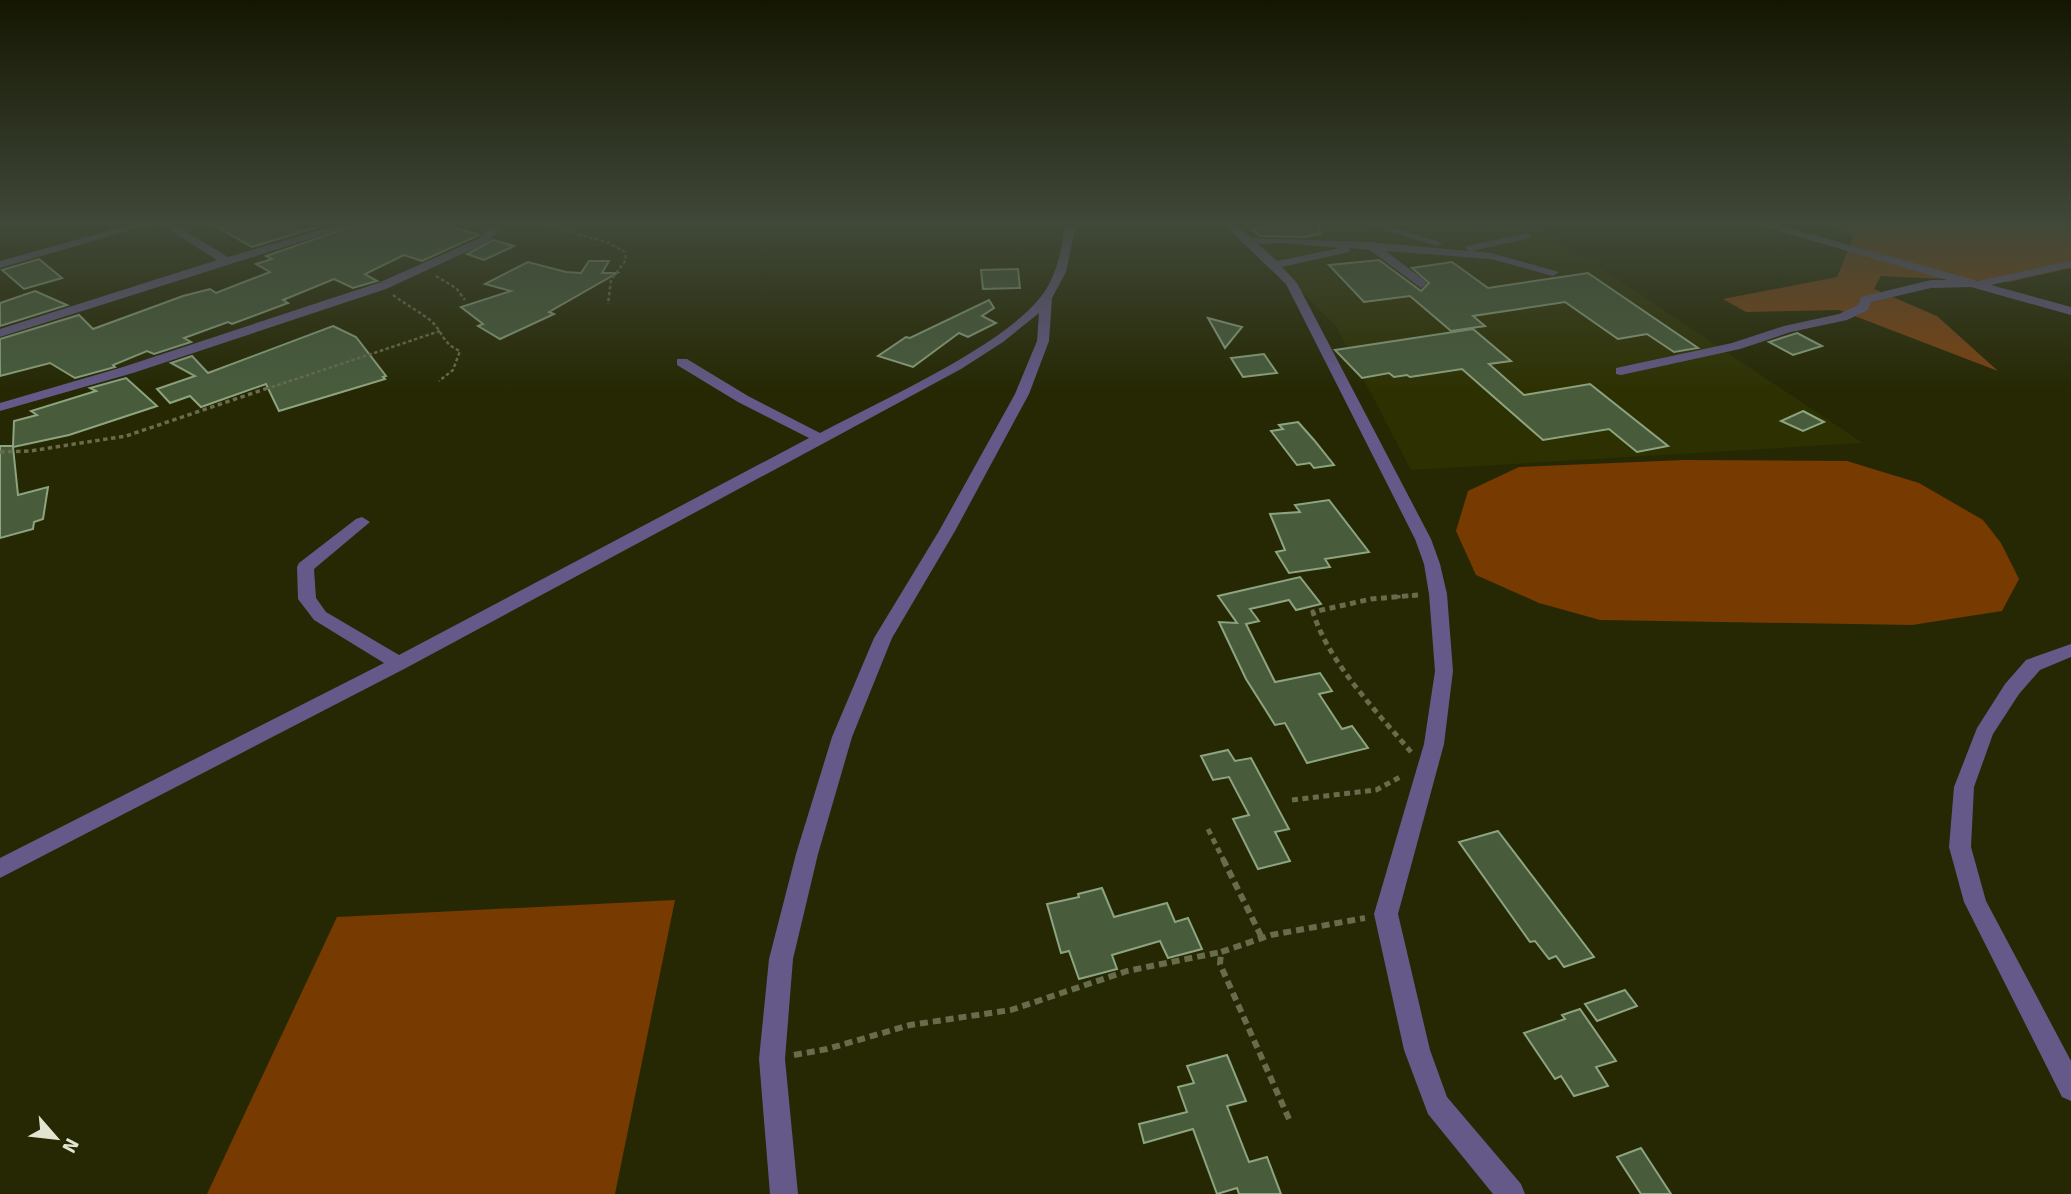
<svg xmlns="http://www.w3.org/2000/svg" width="2071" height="1194" font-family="Signika,sans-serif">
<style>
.built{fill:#2d3101}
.green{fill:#773a00}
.forest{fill:#7d4211}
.building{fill:#485c3c;stroke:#8da481;stroke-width:2}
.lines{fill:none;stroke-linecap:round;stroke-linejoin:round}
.path-far3{stroke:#696c4c;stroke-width:2.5;stroke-dasharray:3.5 2.5;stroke-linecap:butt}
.path-far2{stroke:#696c4c;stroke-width:3.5;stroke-dasharray:4.5 3.5;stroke-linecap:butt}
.path-far1{stroke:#696c4c;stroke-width:5;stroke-dasharray:6 4.5;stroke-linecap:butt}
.path{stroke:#696c4c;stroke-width:6;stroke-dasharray:8 5;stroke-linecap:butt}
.minor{fill:#645988;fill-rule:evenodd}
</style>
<rect width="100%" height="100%" fill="#252802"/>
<polygon class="built" points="1234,224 1536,225 1863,443 1411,470 1336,326"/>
<g class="green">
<polygon points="1684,460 1847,461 1919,483 1983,520 2001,543 2019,579 2002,611 1912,625 1600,620 1539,603 1476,575 1456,531 1468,491 1519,467"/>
<polygon points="675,900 615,1194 207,1194 337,917"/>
</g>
<polygon class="forest" points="1828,224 2071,224 2071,268 2009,282 1881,276 1874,289 1937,316 1998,371 1839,310 1746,312 1723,299 1837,277 1854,236"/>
<g class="building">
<polygon points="212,224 328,224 252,247"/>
<polygon points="359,224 444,224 479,235 422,261 404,255 365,274 377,281 353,288 334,279 283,300 288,303 232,324 228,322 184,338 191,342 154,354 147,351 113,365 115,367 75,378 50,363 0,376 0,339 79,315 93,329 183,296 210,289 216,293 270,272 256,264 272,259 266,256"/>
<polygon points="1273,224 1319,224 1320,234 1304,237 1260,236 1252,229"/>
<polygon points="493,240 514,246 484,260 467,254"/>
<polygon points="39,259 62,278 24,289 2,270"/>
<polygon points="1379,260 1421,291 1429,283 1412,268 1452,262 1488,288 1588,273 1698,348 1674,352 1647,334 1618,339 1565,302 1473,316 1485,326 1451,331 1410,296 1364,302 1329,265"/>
<polygon points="589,261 609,261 602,273 617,273 549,312 554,314 500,339 478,326 483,324 461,307 511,291 485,284 528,262 566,272 581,273"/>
<polygon points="1018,269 1020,288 983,289 981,270"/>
<polygon points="35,291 67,305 0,326 0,303"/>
<polygon points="989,300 994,308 982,316 996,323 968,337 959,333 913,367 878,356 906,337 910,338"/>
<polygon points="1208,318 1242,327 1225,348"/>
<polygon points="333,326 356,337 386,376 383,377 385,379 279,411 266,384 201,407 190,396 170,403 157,389 195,376 171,363 192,356 208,373"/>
<polygon points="1473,329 1511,361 1489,364 1524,395 1590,384 1668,446 1637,452 1609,429 1543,440 1462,369 1410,377 1407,375 1394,377 1389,373 1362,378 1335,350"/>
<polygon points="1797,333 1822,346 1793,355 1769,342"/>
<polygon points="1264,354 1277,373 1243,377 1231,358"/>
<polygon points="126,378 157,406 69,435 13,447 18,495 48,487 43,519 34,522 33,529 0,538 0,446 13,446 14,421 37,415 31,411 96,391 90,388"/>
<polygon points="1803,411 1824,422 1803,431 1781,421"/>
<polygon points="1298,422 1314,440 1334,465 1314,468 1310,463 1297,465 1271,431 1283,429 1279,425"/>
<polygon points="1329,500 1369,552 1325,559 1330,567 1289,573 1276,552 1285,550 1270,514 1300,512 1295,505"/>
<polygon points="1300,577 1321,604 1296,610 1289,600 1250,609 1259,621 1246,624 1275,682 1320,673 1332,691 1319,694 1342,729 1352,726 1368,748 1307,763 1285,723 1275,725 1246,679 1219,622 1237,623 1218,596"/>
<polygon points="1228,750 1235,761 1251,758 1289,829 1275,832 1290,861 1258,869 1233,819 1249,815 1229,777 1213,780 1201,756"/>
<polygon points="1498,831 1594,957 1564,967 1556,956 1549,959 1535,941 1530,942 1459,842"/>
<polygon points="1102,888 1114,917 1167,903 1175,922 1188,918 1202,949 1168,958 1160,941 1112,955 1117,969 1079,979 1069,951 1061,953 1047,904 1079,897 1078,894"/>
<polygon points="1625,990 1637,1006 1597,1021 1585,1004"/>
<polygon points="1580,1009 1616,1061 1596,1067 1608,1086 1574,1096 1561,1076 1555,1079 1524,1033 1565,1019 1562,1015"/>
<polygon points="1227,1055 1246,1101 1227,1106 1249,1162 1267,1157 1281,1194 1239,1194 1237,1188 1217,1194 1193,1129 1144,1143 1139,1124 1187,1112 1178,1087 1194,1083 1187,1066"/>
<polygon points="1641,1148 1671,1194 1641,1194 1617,1157"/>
</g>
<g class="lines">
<g class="path-far3">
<polyline points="543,224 609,243 625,252 626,260 611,280 608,304"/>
<polyline points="436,276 456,288 465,300"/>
<path d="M393 295C405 304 418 311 430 320 444 332 441 343 460 351L453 370 439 381"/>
<polyline points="266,389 440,331"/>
</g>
<g class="path-far2">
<polyline points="0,452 30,451 126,436 271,387"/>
<polyline points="1396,597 1420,595"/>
</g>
<g class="path-far1">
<path d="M1411 752C1378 713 1328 662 1313 612L1371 599 1418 595"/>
<polyline points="1292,800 1376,790 1402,776"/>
<polyline points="1208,829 1224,861"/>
</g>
<g class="path">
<polyline points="1223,859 1262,938"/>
<polyline points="794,1055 827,1049 910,1025 1011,1010 1127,971 1221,952"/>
<polyline points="1289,1119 1220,964 1221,952 1271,935 1365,918"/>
</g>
<g class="minor">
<polygon points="133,224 152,224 0,268 0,261"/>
<polygon points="160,224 174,224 228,257 339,224 357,224 0,337 0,329 217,260"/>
<polygon points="487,224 498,224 499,230 488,242 386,289 133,373 0,411 0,403 123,367 378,283 480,238 488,229"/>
<path d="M1065 224H1076L1066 272 1052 298 1049 341 1029 394 955 531 892 638 852 737 818 854 793 959 785 1059 798 1194H770L759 1059 769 959 796 854 832 737 874 638 939 531 1015 394 1037 341 1039 313 1003 342 961 369 826 442 406 668 0 878V858L384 663 314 620 298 599 297 567 299 563 356 519 362 517 370 522 314 569 316 598 326 612 399 655 809 438 738 402 677 365V359H687L748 396 820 433C879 401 1010 344 1045 291 1058 271 1062 247 1065 224Z"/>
<path d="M1223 224H1235L1251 238 1371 242 1469 251 1465 248 1467 246 1526 233 1532 236 1530 238 1472 251 1491 253 1559 272 1553 276 1491 259 1386 251 1425 281 1427 284 1421 288 1370 250 1350 248 1349 252 1282 267 1297 283 1431 539 1440 564 1447 594 1453 671 1444 744 1398 914 1430 1050 1447 1097 1521 1184 1525 1194H1493L1428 1114 1404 1050 1374 914 1424 744 1435 671 1429 594 1424 564 1415 539 1286 284ZM1284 243 1340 248 1277 261 1258 244Z"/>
<polygon points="1364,224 1383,224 1443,243 1437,246"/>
<polygon points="1755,224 1774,224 1978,281 2071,261 2071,267 1991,285 2071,307 2071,315 1971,287 1931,288 1871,302 1868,310 1847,320 1791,332 1740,349 1621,375 1616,374 1616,368 1732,343 1784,326 1839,314 1858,305 1861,297 1931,280 1947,280"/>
<polygon points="2071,644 2071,657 2040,670 2019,694 1993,734 1974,787 1971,847 1986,901 2071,1061 2071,1101 2062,1097 1964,902 1949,847 1954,787 1977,728 2005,684 2026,660"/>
</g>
</g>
<linearGradient id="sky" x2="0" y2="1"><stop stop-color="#141601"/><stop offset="0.57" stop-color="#404839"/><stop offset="1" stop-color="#404839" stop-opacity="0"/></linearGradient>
<rect width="2071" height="392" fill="url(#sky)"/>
<g transform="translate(56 1138) rotate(118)" stroke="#252802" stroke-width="5" paint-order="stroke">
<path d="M0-5L12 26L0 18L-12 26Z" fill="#e2e5d0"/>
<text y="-10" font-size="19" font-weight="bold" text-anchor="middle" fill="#e2e5d0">N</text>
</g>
</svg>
